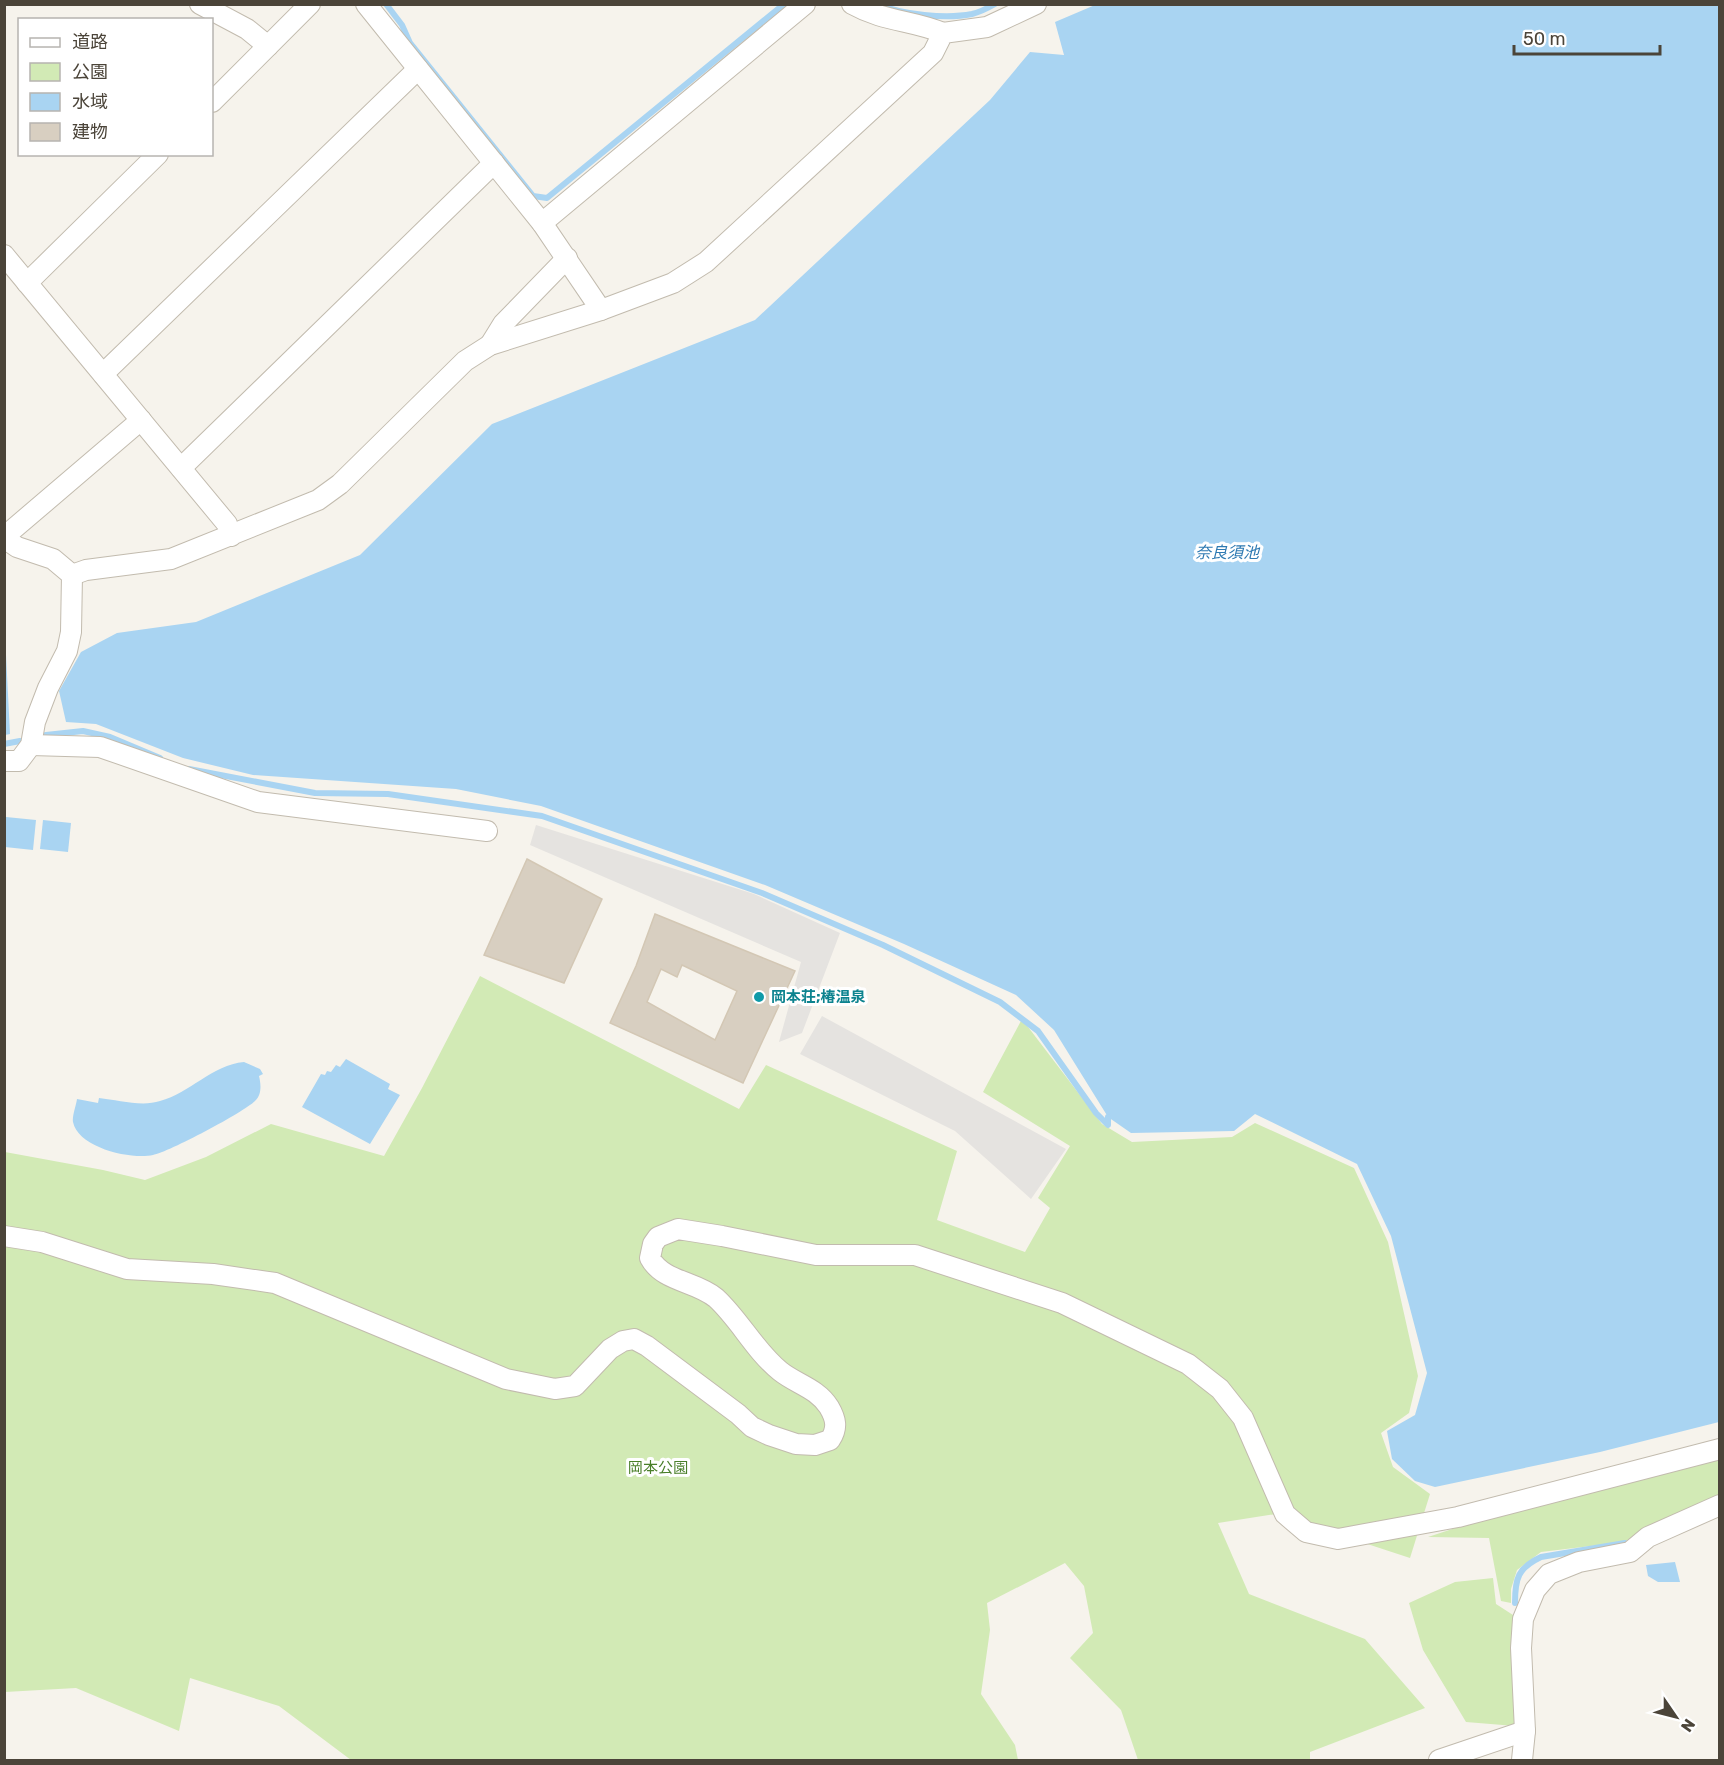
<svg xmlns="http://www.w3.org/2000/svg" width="1724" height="1765" font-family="Rubik,'Noto Sans JP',sans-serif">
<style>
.green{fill:#d2eab5}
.parking{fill:#e5e3e0}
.water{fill:#a9d4f2}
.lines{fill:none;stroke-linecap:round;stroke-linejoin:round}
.stream{stroke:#a9d4f2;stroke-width:6}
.building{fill:#d8cfc1;stroke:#d3c7b4;stroke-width:1.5;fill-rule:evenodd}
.street-casing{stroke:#c2bbae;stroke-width:22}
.street{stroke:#fff;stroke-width:20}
.culture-dot{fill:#0f9aa8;stroke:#fff;stroke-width:2}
.labels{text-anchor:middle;stroke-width:6;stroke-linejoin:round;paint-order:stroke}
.culture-label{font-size:15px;font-weight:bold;fill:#0d838f;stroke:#fff;text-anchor:start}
.park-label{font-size:15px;fill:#4a7f2a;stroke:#fff}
.water-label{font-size:16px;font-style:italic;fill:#2e7ab2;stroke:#fff}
</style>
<rect width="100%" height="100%" fill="#f6f3ec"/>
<g class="green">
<polygon points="480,976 739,1109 766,1065 957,1151 937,1220 1025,1252 1050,1208 1038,1198 1070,1146 983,1092 1022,1019 1102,1124 1132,1142 1232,1137 1255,1123 1354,1168 1388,1242 1418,1376 1409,1413 1381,1433 1393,1467 1430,1494 1410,1558 1276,1514 1218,1523 1249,1594 1365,1639 1425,1708 1310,1752 1310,1760 1138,1760 1121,1710 1070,1658 1093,1633 1084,1586 1065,1563 987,1603 990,1630 981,1694 1015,1745 1018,1760 351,1760 279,1706 190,1678 179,1731 76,1688 5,1692 5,1152 103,1170 145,1180 206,1157 271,1124 384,1156 422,1088"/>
<polygon points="1719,1459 1719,1496 1660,1521 1624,1542 1541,1552 1517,1570 1511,1589 1511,1603 1501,1601 1489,1538 1428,1537 1501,1513"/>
<polygon points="1493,1578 1496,1604 1513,1615 1515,1726 1466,1722 1423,1650 1409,1603 1455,1582"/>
</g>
<g class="parking">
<polygon points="536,825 754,894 840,933 802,1033 779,1042 801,962 530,845"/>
<polygon points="822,1016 1066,1149 1031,1199 955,1131 800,1054"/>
</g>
<g class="water">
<polygon points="1095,5 1719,5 1719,1422 1600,1452 1435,1487 1415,1481 1392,1459 1387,1431 1415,1415 1427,1373 1391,1236 1357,1164 1255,1114 1234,1131 1131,1133 1108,1117 1054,1030 1016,995 904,944 765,885 541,806 456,789 253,775 183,758 96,724 66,722 59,691 81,652 117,633 196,622 360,555 492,424 755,320 990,100 1030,52 1064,55 1055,22"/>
<polygon points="4,615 10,734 5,735 4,735"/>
<polygon points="6,817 36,820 33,850 5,847"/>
<polygon points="43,820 71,823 68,852 40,849"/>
<polygon points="346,1059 390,1084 388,1089 400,1095 370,1144 302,1107 321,1074 325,1075 327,1071 331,1072 336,1065 340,1067"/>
<path d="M244 1062 260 1069 263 1074 259 1076C261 1084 262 1095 255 1101 244 1112 169 1152 153 1155 132 1160 78 1148 73 1122 72 1116 76 1106 77 1099L98 1103 99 1098C118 1100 142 1107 160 1101 190 1093 212 1065 244 1062Z"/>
<polygon points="1675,1562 1680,1582 1658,1582 1648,1576 1646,1565"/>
</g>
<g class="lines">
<g class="stream">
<polyline points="386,4 402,25 410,43 533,196 547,198 784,4"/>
<path d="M878 4C901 15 947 19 972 14 980 12 988 8 995 4"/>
<polyline points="46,735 83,731 110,737 160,758"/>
<polyline points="4,744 20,741"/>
<polyline points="189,769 315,793 388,794 542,816 762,893 883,945 1000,1002 1038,1031 1096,1113 1108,1125 1108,1117"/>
<path d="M1515 1603C1515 1578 1518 1568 1541 1557L1625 1543"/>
</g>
</g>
<g class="building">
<polygon points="527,859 602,899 564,983 484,955"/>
<path d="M655 914 795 971 743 1083 610 1023 636 966ZM682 965 737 991 715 1040 647 1002 661 969 677 977Z"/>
</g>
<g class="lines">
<defs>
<g id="street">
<polyline points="200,4 247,29 268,46"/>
<polyline points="366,4 542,223 601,310"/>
<path d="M852 4C884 22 912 20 943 33"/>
<polyline points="212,102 310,4"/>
<polyline points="542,223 805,4"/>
<polyline points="4,255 227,524 231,536"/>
<polyline points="27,283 158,154"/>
<polyline points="490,345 503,324 567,258"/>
<polyline points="103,374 418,69"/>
<polyline points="181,468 494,163"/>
<polyline points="4,537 141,420"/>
<polyline points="4,538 17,547 53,559 72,575 71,632 67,651 48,688 35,722 31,745 19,761 4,761"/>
<polyline points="72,575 86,570 171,559 318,500 340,484 465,361 490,345 601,310 673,283 706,262 933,53 943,33 987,27 1036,4"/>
<polyline points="31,745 100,747 258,802 487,831"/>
<path d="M4 1236 42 1242 127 1269 213 1274 275 1283 506 1379 555 1389 575 1386 610 1349 623 1341 634 1339 647 1346 738 1414 752 1427 769 1435 796 1444 815 1445 830 1440C838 1428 836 1419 829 1407 817 1388 796 1384 780 1371 755 1351 740 1320 716 1298 696 1281 663 1282 650 1258L653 1244 658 1237 678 1229 722 1236 816 1255H915L1062 1303 1188 1364 1220 1389 1243 1418 1285 1514 1306 1532 1338 1539 1458 1517 1720 1449"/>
<polyline points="1439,1760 1525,1731"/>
<polyline points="1522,1760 1525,1731 1521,1648 1523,1619 1535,1590 1549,1574 1579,1562 1630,1552 1648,1537 1720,1505"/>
</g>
</defs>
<use href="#street" class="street-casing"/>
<use href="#street" class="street"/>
</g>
<circle class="culture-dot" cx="759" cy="997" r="6"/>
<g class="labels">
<g class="culture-label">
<text x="771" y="1002">岡本荘;椿温泉</text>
</g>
<g class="park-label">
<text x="658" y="1473">岡本公園</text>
</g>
<g class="water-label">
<text x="1227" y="558">奈良須池</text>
</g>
</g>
<rect width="1724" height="1765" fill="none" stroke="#4b4439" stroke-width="12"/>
<rect x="18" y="18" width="195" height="138" fill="#ffffff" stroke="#b7b4b0" stroke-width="1.5"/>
<rect x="30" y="38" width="30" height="9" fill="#ffffff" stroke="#b7b4b0" stroke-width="1.5"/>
<text x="72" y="48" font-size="18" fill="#4b4439">道路</text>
<rect x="30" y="63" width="30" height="18" fill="#d2eab5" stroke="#b7b4b0" stroke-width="1.5"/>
<text x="72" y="78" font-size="18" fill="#4b4439">公園</text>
<rect x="30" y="93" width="30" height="18" fill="#a9d4f2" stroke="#b7b4b0" stroke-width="1.5"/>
<text x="72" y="108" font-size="18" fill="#4b4439">水域</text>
<rect x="30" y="123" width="30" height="18" fill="#d8cfc1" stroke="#b7b4b0" stroke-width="1.5"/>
<text x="72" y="138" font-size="18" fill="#4b4439">建物</text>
<g transform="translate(1676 1717) rotate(125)" stroke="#ffffff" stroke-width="4.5" paint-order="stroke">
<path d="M0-4.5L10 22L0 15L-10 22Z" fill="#4b4439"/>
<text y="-9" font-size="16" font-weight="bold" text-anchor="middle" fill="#4b4439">N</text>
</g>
<path d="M1514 45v9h146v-9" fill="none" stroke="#4b4439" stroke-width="3"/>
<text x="1523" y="45" font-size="18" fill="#4b4439" stroke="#ffffff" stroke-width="4.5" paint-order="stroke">50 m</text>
</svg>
